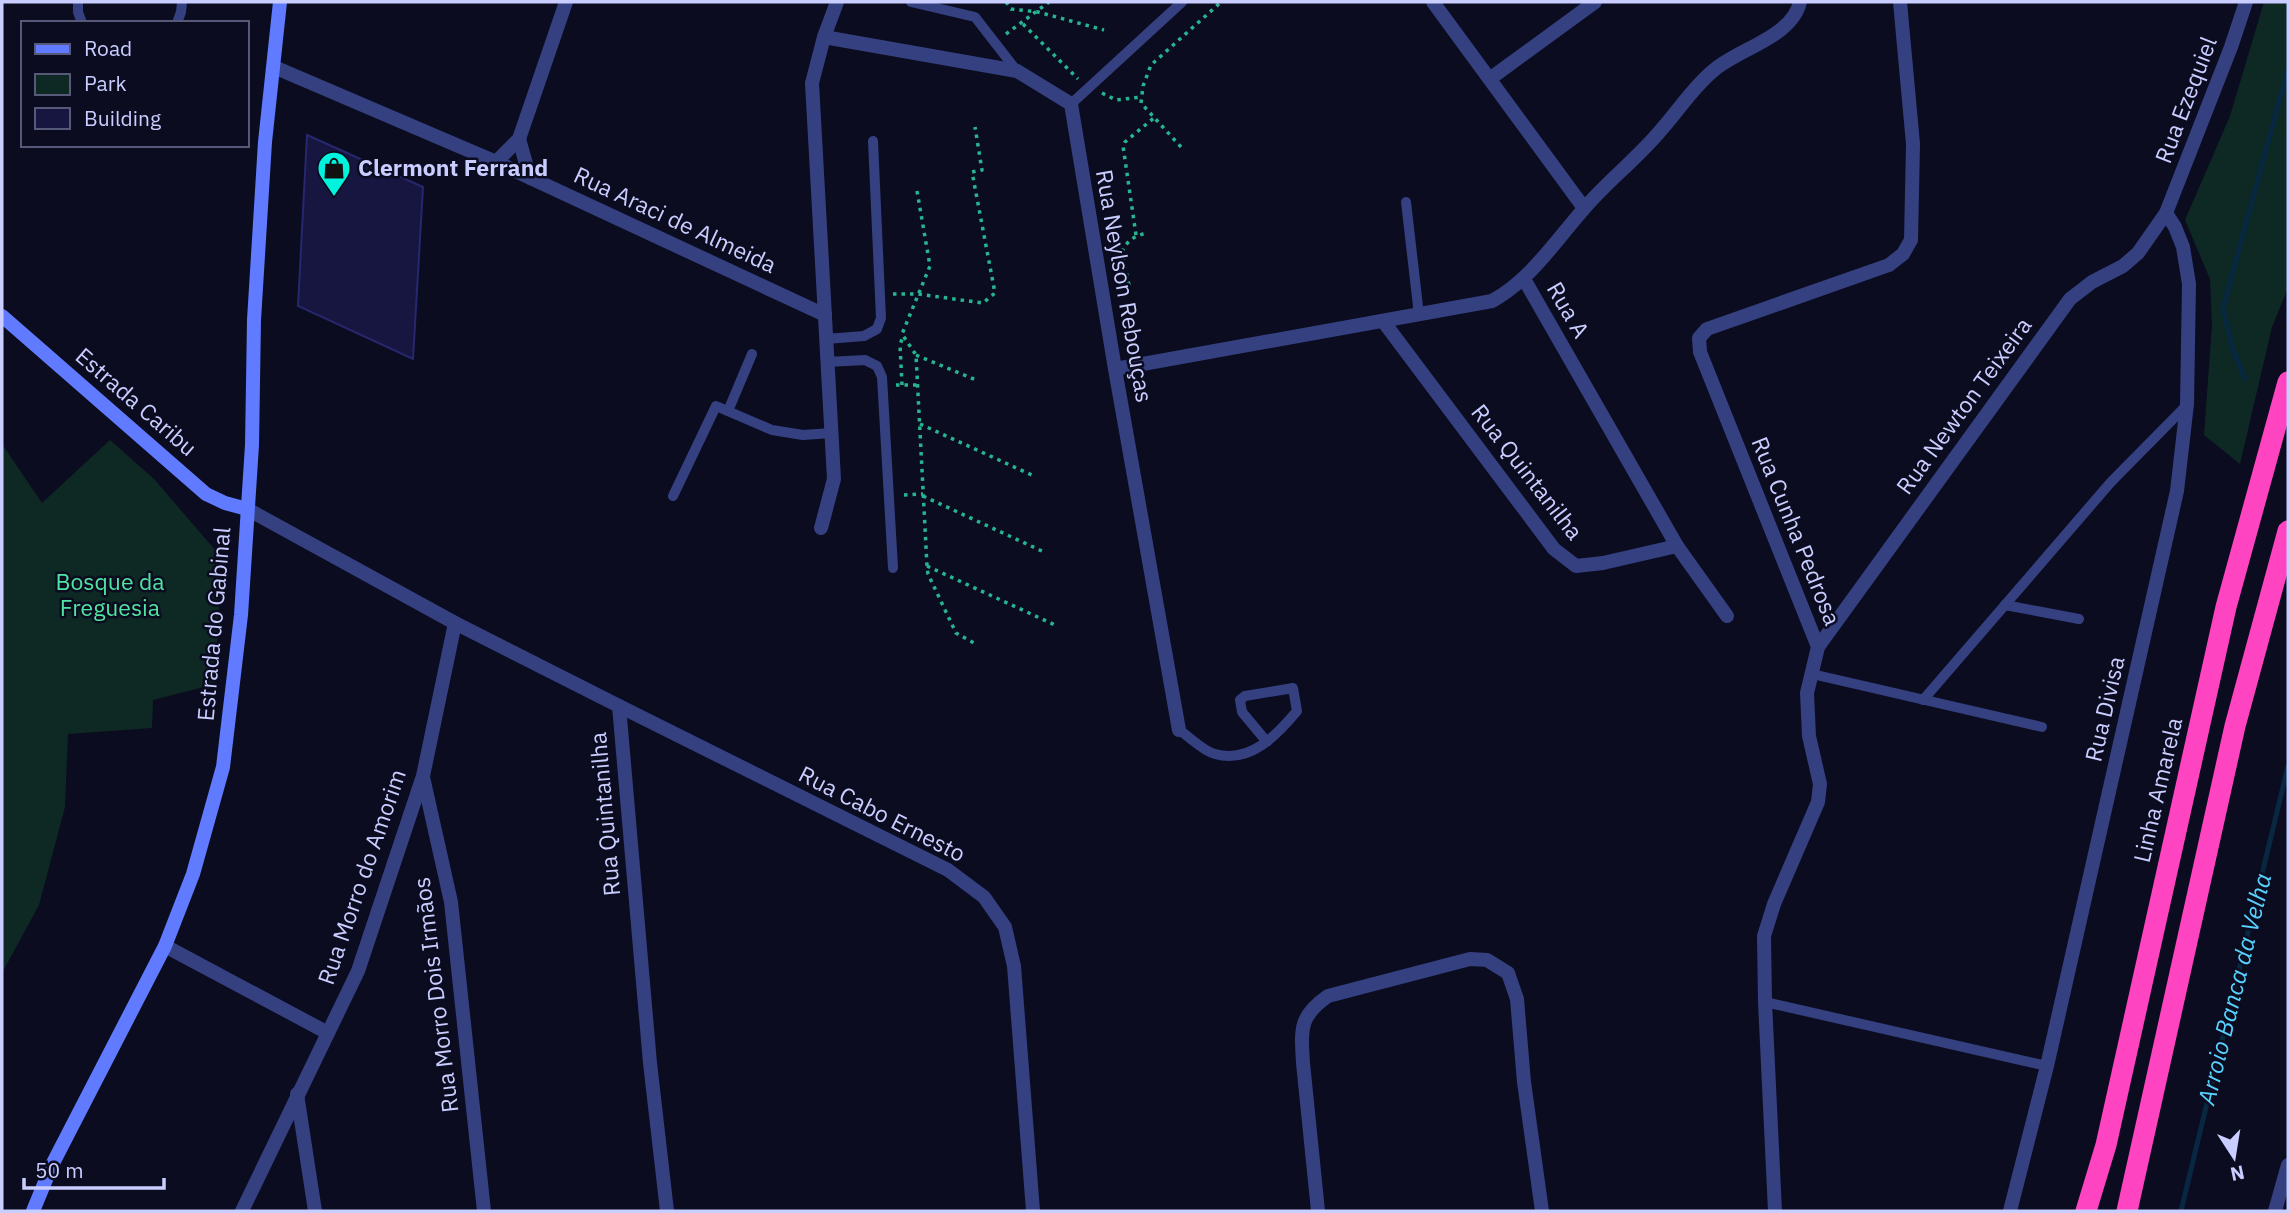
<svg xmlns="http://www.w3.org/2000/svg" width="2290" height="1213" font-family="'IBM Plex Sans',sans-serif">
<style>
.green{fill:#0e2923}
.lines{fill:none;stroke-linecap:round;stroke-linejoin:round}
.stream{stroke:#082841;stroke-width:5}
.building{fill:#171641;stroke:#27276e;stroke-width:2}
.path{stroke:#27b591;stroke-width:3.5;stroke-dasharray:3.5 5;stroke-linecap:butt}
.lane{stroke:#344080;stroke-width:10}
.street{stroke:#344080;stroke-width:14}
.secondary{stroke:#607bff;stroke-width:14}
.highway{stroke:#ff44c2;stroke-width:21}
.labels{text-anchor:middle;stroke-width:5;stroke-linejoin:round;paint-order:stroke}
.street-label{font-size:23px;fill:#c9cdff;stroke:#0b0c1f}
.poi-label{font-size:23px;font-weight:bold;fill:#c9cdff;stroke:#0b0c1f;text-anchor:start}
.park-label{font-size:23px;fill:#50e4a2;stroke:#0b0c1f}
.water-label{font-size:24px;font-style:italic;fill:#57d2ff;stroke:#0b0c1f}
</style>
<rect width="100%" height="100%" fill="#0b0c1f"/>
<g class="green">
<polygon points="2264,2 2288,2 2288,288 2272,327 2240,464 2204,435 2212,325 2210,279 2185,220 2230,116"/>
<polygon points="110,440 154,479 216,551 220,589 215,684 153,700 152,728 68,734 65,807 39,905 2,973 2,444 42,503"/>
</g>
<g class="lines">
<g class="stream">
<polyline points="2245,379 2232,347 2223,308 2288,69"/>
<polyline points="2181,1211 2288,766"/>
</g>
</g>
<polygon class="building" points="307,135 423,187 413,359 298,306"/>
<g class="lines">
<g class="path">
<polyline points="1006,2 1011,9 1038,12 1104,30"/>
<polyline points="1023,24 1078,79"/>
<polyline points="1006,34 1049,2"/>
<polyline points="1102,93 1116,100 1141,97"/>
<polyline points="1181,147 1141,103 1143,86 1151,65 1221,2"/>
<polyline points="917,191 930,266 902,334 916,355 927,566 928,574 956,633 974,643"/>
<polyline points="1136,235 1123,146 1125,142 1155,117"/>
<path d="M1129 285 1122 252C1125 243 1135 235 1144 234"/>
<polyline points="893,294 918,294 983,303 995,293 972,172 982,170 975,127"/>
<polyline points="916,355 976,380"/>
<polyline points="896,385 918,385"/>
<polyline points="902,385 900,345 903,336"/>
<polyline points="920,424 1034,476"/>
<polyline points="904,495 923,494"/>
<polyline points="923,496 1044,552"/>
<polyline points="927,566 1055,625"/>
</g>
<g class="lane">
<polyline points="78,2 78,12 82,23"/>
<polyline points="911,2 975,17 1017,71"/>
<polyline points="177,23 181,12 182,2"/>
<polyline points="1071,104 1182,2"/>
<polyline points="1406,202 1419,315"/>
<polyline points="826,339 864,336 877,329 881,318 873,141"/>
<polyline points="827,362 865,360 877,366 882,377 893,568"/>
<polyline points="728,411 752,354"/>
<polyline points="673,496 716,406 772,430 803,435 832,433"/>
<polyline points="2005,605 2079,619"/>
<polyline points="1812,674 2042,727"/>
<polyline points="1923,700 2111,482 2187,405"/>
<path d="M1179 730C1190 737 1203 751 1215 754 1250 764 1277 735 1297 711L1293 688 1245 696 1240 700 1242 712 1267 742"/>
<polyline points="1765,1002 2047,1066"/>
</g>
<g class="street">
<polyline points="1433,2 1584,208"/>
<polyline points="824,37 1017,71 1071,104 1115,369 1179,730"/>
<polyline points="274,67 496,162 825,315"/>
<polyline points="1491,78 1595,2"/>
<polyline points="519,139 530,178"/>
<polyline points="496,162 519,139 566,2"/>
<polyline points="1524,279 1677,546 1727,616"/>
<polyline points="1383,321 1554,549 1576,566 1603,563 1677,546"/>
<path d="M1115 369 1492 301C1530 280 1554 243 1582 211 1606 182 1637 159 1661 130 1679 110 1693 87 1714 70 1740 48 1792 37 1800 2"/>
<polyline points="247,509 455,623 619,706 650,1063 667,1211"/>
<polyline points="821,528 834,479 812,83 824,37 837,2"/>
<polyline points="1818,647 2070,299 2092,282 2123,266 2138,253 2166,213 2231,47 2246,2"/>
<polyline points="619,706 948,870 984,897 1005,927 1014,966 1033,1211"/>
<polyline points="423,777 451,902 484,1211"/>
<polyline points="165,946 328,1033"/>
<polyline points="297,1094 315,1211"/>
<polyline points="242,1211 358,971 423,776 455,623"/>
<path d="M1318 1211 1303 1063C1301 1029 1299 1016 1328 996L1470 959 1487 960 1508 973 1517 999 1524 1082 1542 1211"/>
<polyline points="1775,1211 1765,1002 1764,936 1774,904 1818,802 1820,784 1809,736 1807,693 1818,647 1700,352 1699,338 1707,329 1889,265 1903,254 1911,240 1913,144 1900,2"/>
<polyline points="2010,1211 2047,1066 2177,491 2187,404 2189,284 2183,247 2175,227 2166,213"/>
<polyline points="2275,1211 2288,1165"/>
</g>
<g class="secondary">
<polyline points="2,316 206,494 225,503 247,509"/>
<polyline points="33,1211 52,1165 165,946 193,874 223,767 241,615 252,445 254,320 265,142 280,2"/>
</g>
<g class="highway">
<polyline points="2086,1211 2106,1145 2226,607 2288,382"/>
<polyline points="2127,1211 2235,726 2288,531"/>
</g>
</g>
<defs>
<symbol id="shop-pin" viewBox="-11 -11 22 30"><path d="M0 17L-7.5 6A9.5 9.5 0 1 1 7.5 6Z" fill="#00f4dd" stroke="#0b0c1f"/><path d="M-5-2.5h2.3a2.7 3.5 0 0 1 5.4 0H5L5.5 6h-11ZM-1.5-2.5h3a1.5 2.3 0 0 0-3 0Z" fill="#111"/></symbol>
</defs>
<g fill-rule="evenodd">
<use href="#shop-pin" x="315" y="149" width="38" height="52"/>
</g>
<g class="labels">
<g class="street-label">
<text transform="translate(2186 100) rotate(-69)" y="8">Rua Ezequiel</text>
<text transform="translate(675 220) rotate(25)" y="8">Rua Araci de Almeida</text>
<text transform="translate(1124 286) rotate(80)" y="8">Rua Neylson Rebouças</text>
<text transform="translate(1568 310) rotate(60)" y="8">Rua A</text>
<text transform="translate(136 402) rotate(41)" y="8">Estrada Caribu</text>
<text transform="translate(1964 406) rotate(-54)" y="8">Rua Newton Teixeira</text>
<text transform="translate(1527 472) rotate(52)" y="8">Rua Quintanilha</text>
<text transform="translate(1796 531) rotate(68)" y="8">Rua Cunha Pedrosa</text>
<text transform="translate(214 624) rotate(-85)" y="8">Estrada do Gabinal</text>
<text transform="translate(2105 709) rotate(-77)" y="8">Rua Divisa</text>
<text transform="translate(2158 790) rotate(-77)" y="8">Linha Amarela</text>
<text transform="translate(605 814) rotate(-95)" y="8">Rua Quintanilha</text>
<text transform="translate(882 814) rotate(27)" y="8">Rua Cabo Ernesto</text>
<text transform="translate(362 877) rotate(-71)" y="8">Rua Morro do Amorim</text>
<text transform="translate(436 995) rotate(-97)" y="8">Rua Morro Dois Irmãos</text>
</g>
<g class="poi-label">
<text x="358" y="176">Clermont Ferrand</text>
</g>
<g class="park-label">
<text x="110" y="590">Bosque da<tspan x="110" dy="26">Freguesia</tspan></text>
</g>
<g class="water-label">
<text transform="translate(2235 989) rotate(-76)" y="8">Arroio Banca da Velha</text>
</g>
</g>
<rect width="2290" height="1213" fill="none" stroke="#c9cdff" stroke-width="7"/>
<rect x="21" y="21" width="228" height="126" fill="#0b0c1f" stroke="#575979" stroke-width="2"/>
<rect x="35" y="44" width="35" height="10" fill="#607bff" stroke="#575979" stroke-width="2"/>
<text x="84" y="56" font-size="21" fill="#c9cdff">Road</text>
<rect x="35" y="74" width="35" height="21" fill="#0e2923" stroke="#575979" stroke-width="2"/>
<text x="84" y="91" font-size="21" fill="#c9cdff">Park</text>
<rect x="35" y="108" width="35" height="21" fill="#171641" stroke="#575979" stroke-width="2"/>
<text x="84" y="126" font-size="21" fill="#c9cdff">Building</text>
<g transform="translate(2234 1157) rotate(168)" stroke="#0b0c1f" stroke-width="5" paint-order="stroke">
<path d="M0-5L12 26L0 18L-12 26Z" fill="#c9cdff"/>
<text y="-10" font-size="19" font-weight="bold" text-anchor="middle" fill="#c9cdff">N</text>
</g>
<path d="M24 1178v10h140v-10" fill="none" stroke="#c9cdff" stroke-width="3.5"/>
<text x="35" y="1178" font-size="21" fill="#c9cdff" stroke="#0b0c1f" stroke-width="5" paint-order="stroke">50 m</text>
</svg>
